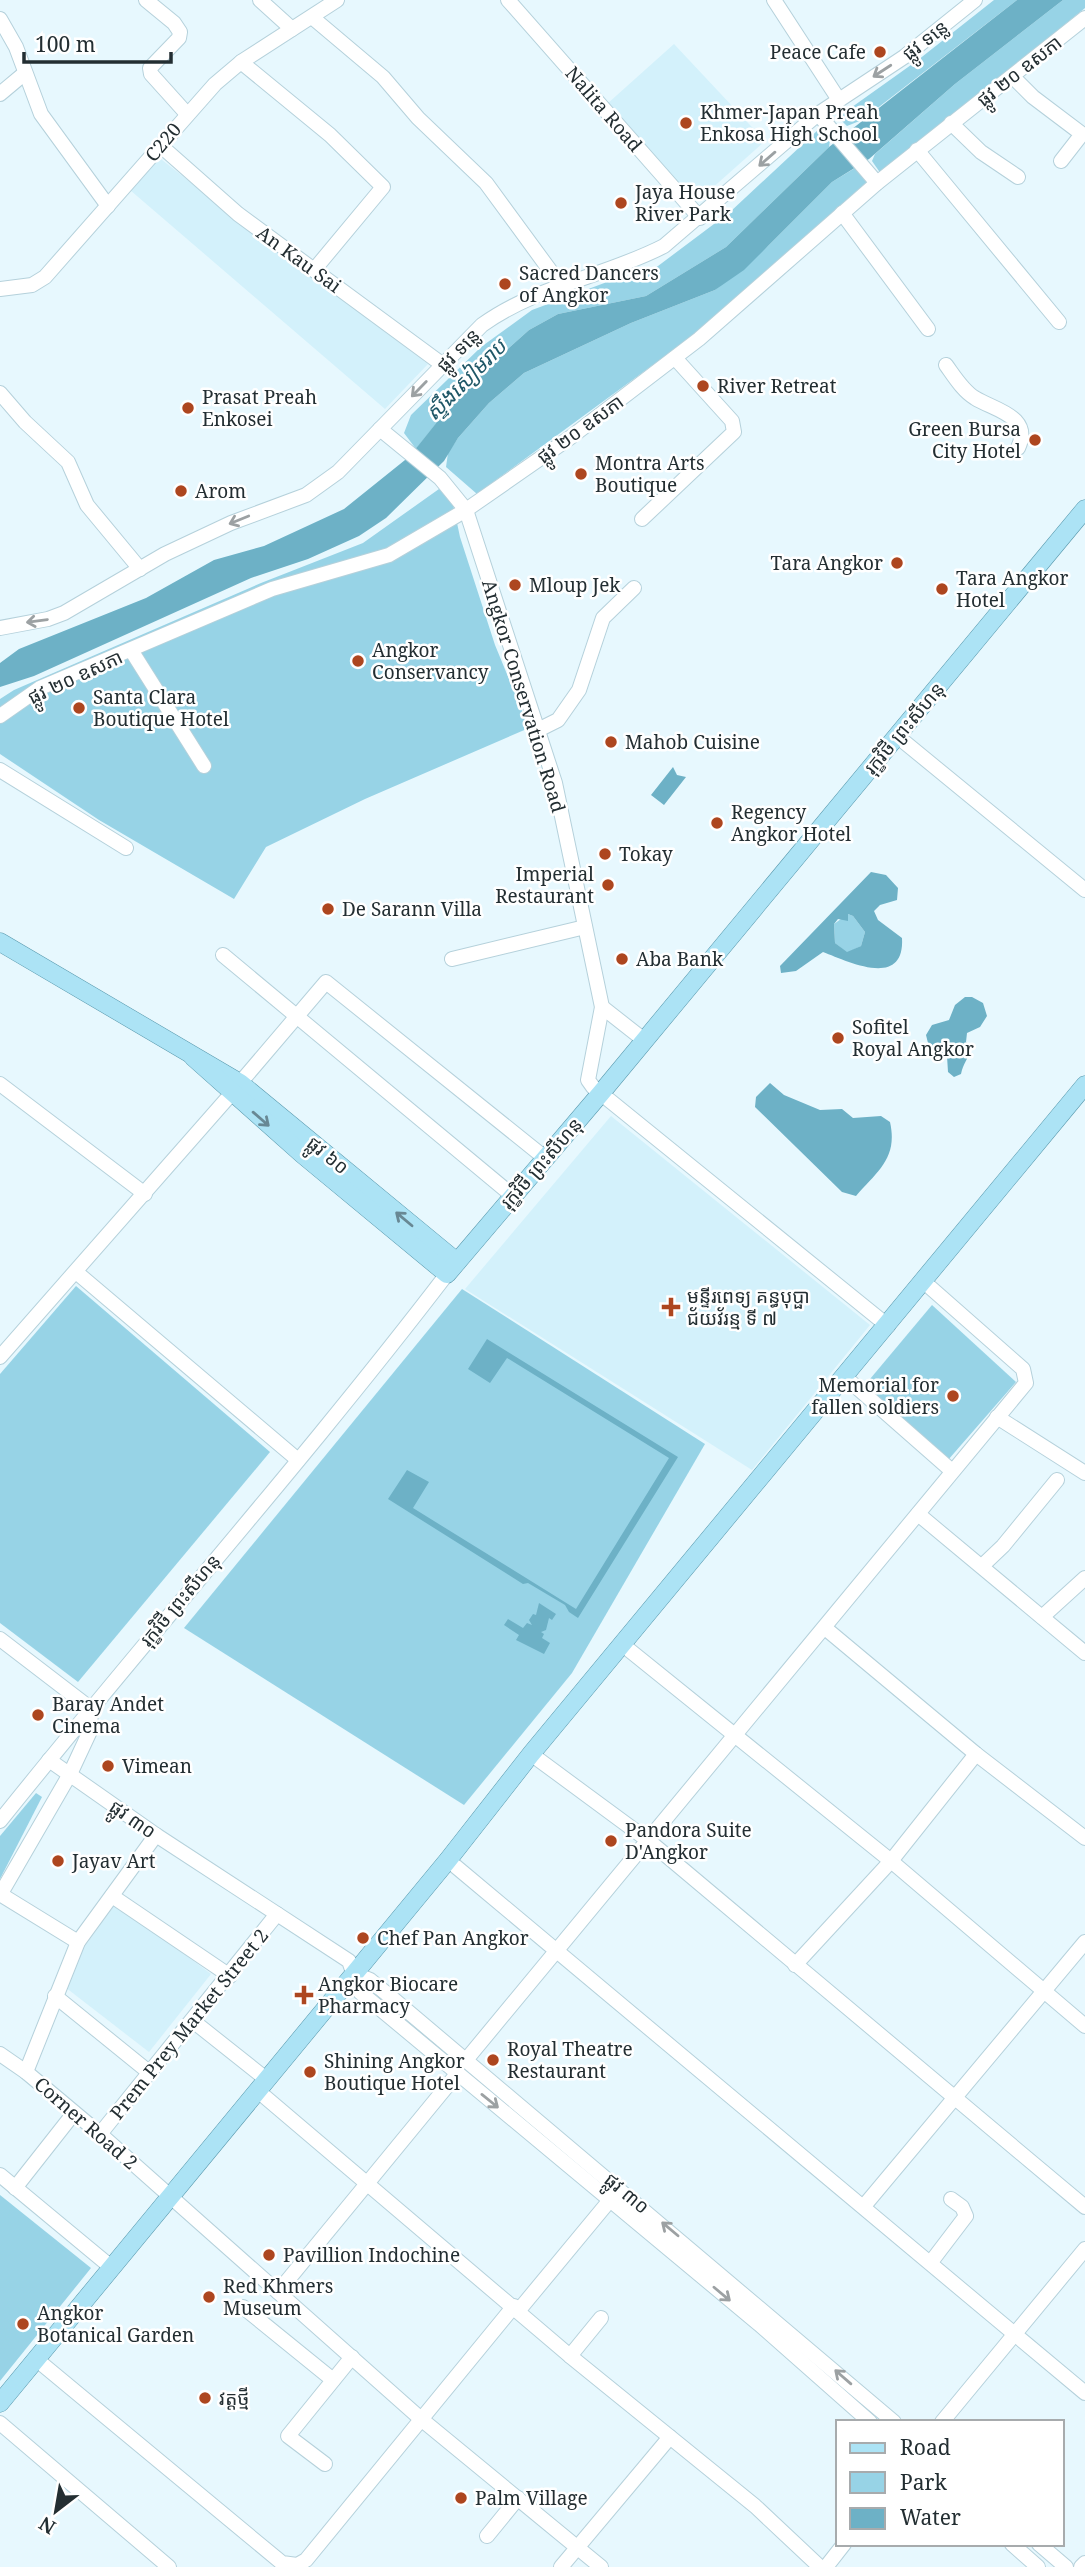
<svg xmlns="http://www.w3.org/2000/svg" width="1085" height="2567" font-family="'Noto Serif','Noto Sans Khmer',serif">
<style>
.built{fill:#d3f1fb}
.green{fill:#97d3e6}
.water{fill:#6db1c6;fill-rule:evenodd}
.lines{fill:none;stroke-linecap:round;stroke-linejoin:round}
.minor-casing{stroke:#b5d1db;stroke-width:16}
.major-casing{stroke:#5898ac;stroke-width:19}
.minor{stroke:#fff;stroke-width:14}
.major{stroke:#ace3f5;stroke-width:18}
.oneway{stroke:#9ca1a3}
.oneway2{stroke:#688894}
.poi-dot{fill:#ad461f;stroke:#fff;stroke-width:2.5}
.labels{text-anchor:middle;stroke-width:5;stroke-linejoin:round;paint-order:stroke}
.street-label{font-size:19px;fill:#232e32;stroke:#fff}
.poi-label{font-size:19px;fill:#232e32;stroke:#fff;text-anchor:start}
.water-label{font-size:21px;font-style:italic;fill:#1f5767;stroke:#fff}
</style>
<rect width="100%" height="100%" fill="#e7f8fe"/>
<g class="built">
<polygon points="674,44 765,141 701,198 693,199 607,104"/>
<polygon points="157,156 273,247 428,364 385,409 130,190"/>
<polygon points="611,1116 870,1325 752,1470 465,1289"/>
<polygon points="116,1903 211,1974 149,2052 65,1987 83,1949"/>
</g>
<g class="green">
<polygon points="994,0 1017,0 862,120 847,126 838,117 918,60"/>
<polygon points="1063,0 1085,0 1085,8 881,174 872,161 875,154 955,84"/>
<polygon points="818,130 830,140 829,147 726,247 646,296 558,314 529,330 464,388 416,449 404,433 411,415 481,347 532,310 607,282 646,275 730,212"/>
<polygon points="855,168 859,168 868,181 691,337 477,494 446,467 448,453 458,438 489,403 524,373 631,323 715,290 768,246 832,182"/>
<polygon points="439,489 453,504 460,537 495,645 529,728 365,799 266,847 234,899 99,820 0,754 0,699 14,690 261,583 363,543"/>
<polygon points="848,914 853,916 865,932 861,946 847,953 835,943 834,924"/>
<polygon points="76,1286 270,1452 78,1682 0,1623 0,1374"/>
<polygon points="462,1289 705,1444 572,1673 464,1805 184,1628"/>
<polygon points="932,1305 1016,1382 948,1460 865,1385"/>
<polygon points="36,1793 42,1797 0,1879 0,1836"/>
<polygon points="0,2195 91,2268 0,2381"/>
</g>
<g class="water">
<polygon points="1017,0 1063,0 955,84 869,159 832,182 744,270 715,290 631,323 524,373 489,403 458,438 444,461 386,518 359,536 308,559 251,578 34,676 0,687 0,663 19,649 146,598 214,560 264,546 344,509 410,456 464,388 529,330 558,314 646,296 726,247 829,147"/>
<polygon points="673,767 677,775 686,777 664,805 651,795"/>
<path d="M871 872 886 875 898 888 897 900 880 905 874 911 878 920 902 938C905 990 847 961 823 952L796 971 781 973 780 966ZM848 914 853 916 865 932 861 946 847 952 835 943 834 924 838 919 848 921Z"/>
<path d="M965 997H972L983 1003 987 1016 980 1027 967 1033 966 1042 971 1049C968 1059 963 1064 961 1074L954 1077 948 1072 947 1056 929 1047 926 1035 932 1025 949 1020 955 1005Z"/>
<path d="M770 1083 784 1095 820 1110 842 1109 853 1118 881 1116 890 1122C898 1158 878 1171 856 1196L842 1192 755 1107 756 1097Z"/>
<polygon points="487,1339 678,1457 578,1618 569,1612 565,1605 528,1583 523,1584 388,1499 407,1470 429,1482 413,1508 576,1609 669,1458 507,1358 490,1383 468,1369"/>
<polygon points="539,1603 556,1614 552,1620 549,1618 546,1630 541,1632 544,1634 542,1638 550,1643 544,1654 516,1640 519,1635 504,1625 508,1619 523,1628 527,1623 532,1625 529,1620 533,1614 536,1615"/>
</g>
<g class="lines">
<defs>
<g id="minor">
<polyline points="146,0 174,23 180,32 179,38 150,68 151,74 187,114"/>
<polyline points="260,0 292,29"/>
<polyline points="508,0 700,218"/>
<polyline points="774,0 839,100"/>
<polyline points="313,18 383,77 418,118 486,183 560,284"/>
<polyline points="0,19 16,47 41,114 108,206"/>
<polyline points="241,62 330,135 383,187 314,270"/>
<polyline points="1013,77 1033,97 1082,134 1061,161"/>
<polyline points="0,94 25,73"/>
<polyline points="818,114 877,183"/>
<polyline points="951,123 981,152 1018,177"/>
<polyline points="161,146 238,214 443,365"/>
<polyline points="917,150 1059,322"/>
<polyline points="842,213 928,329"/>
<polyline points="0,289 32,285 45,277 215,84 241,62 337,0"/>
<path d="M946 365C954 376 963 391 975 398 994 410 1033 416 1018 448"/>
<polyline points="0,393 25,422 68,462 87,505 140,569"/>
<polyline points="380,429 440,478 466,510 555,783 602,1007 588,1080 593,1087 888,1326"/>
<polyline points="642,519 734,432 732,421 675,358"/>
<path d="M0 628 48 619 64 613 165 554 231 523 306 495 338 472 482 325C538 285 604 277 664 246L818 114 904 57 975 0"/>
<polyline points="131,650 204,766"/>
<polyline points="0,716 40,688 272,589 389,555 466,510 571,437 699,339 877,183 1085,18"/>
<polyline points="538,730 558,720 579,690 603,618 634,588"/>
<polyline points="897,736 1085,890"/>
<polyline points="0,770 126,848"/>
<polyline points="223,955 513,1196"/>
<polyline points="452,959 585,927"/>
<polyline points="602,1007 644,1040"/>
<polyline points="240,1083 326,982 545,1158"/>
<polyline points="0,1084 145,1194"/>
<polyline points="76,1272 298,1460"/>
<polyline points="0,1357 232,1093"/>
<polyline points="845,1377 952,1471"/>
<polyline points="997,1417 1085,1473"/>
<polyline points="918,1514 1085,1653"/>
<polyline points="982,1566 1003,1546 1057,1480"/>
<polyline points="1042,1617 1085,1578"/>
<polyline points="825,1628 976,1754 1085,1838"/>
<polyline points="0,1639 90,1708 91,1729 70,1774 0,1895"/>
<polyline points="623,1645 891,1861 1085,2026"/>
<polyline points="531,1754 649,1841 1085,2207"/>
<polyline points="49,1760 156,1835 349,1961 360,1992 759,2324 870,2422"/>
<path d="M0 1821C147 1637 304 1461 447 1274"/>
<polyline points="448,1860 1085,2393"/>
<polyline points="0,1894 78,1942"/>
<polyline points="112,1896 230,1976"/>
<polyline points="795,1965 891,1861 976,1754"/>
<polyline points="353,1973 370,1980 392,1998 894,2422"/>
<polyline points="55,1996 150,2073"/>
<polyline points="193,2021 266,2079"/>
<polyline points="0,2054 26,2072 100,2134 421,2419 601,2567"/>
<polyline points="466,2060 1026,1383 1023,1369 923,1281"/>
<polyline points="26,2072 78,1942 156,1835"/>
<polyline points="257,2090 570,2356 755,2506 820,2567"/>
<polyline points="100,2134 277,1914"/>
<polyline points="0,2175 111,2267"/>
<polyline points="15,2188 74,2113"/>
<polyline points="864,2206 1085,1942"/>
<polyline points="931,2262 966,2216 962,2207 951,2199"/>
<polyline points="278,2292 457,2074"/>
<polyline points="243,2307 333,2380"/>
<polyline points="519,2310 615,2194"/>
<polyline points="570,2356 601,2318"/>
<polyline points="36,2359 282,2563 297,2565 306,2560 514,2306"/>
<polyline points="942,2422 1085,2249"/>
<polyline points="0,2423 169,2567"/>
<polyline points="325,2464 288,2436 352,2357"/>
<polyline points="487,2536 518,2498"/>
<polyline points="1012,2544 1038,2567"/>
<polyline points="1039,2544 1066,2567"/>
<polyline points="561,2567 670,2437"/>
<polyline points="826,2567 844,2544"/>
<polyline points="1081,2567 1085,2563"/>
</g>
<g id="major">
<polyline points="0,942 240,1083 457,1262"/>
<polyline points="193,1057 302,1154 447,1274 601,1093 1085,509"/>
<polyline points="0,2403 448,1860 531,1754 1085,1085"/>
</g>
</defs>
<use href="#minor" class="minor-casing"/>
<use href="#major" class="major-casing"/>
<use href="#minor" class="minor"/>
<use href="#major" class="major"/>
</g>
<defs><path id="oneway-shaft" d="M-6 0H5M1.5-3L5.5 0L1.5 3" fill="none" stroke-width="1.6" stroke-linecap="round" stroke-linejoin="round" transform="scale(1.75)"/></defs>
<g class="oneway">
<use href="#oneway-shaft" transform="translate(882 71) rotate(147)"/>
<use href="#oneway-shaft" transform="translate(767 159) rotate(139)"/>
<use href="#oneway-shaft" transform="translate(419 389) rotate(134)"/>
<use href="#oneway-shaft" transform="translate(239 520) rotate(158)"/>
<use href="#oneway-shaft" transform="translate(37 621) rotate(172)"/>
<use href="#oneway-shaft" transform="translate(490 2101) rotate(39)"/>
<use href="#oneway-shaft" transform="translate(670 2229) rotate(-140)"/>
<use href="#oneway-shaft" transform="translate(722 2294) rotate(40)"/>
<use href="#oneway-shaft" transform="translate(843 2377) rotate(-139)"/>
</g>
<g class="oneway2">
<use href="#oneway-shaft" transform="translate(261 1119) rotate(41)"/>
<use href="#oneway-shaft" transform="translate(404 1219) rotate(-140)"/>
</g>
<g class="poi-dot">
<circle cx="880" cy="52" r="7"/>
<circle cx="686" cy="123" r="7"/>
<circle cx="621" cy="203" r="7"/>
<circle cx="505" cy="284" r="7"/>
<circle cx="703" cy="386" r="7"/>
<circle cx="188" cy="408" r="7"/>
<circle cx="1035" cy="440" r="7"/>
<circle cx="581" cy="474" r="7"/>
<circle cx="181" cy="491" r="7"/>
<circle cx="897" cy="563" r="7"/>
<circle cx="515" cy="585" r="7"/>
<circle cx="942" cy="589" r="7"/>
<circle cx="358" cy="661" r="7"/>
<circle cx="79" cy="708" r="7"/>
<circle cx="611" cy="742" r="7"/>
<circle cx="717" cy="823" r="7"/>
<circle cx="605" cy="854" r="7"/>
<circle cx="608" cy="885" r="7"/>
<circle cx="328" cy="909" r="7"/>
<circle cx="622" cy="959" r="7"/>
<circle cx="838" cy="1038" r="7"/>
<path d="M667.5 1296.5h7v7h7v7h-7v7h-7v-7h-7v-7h7z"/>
<circle cx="953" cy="1396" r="7"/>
<circle cx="38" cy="1715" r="7"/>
<circle cx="108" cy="1766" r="7"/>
<circle cx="611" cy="1841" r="7"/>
<circle cx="58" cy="1861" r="7"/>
<circle cx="363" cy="1938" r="7"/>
<path d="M300.5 1984.5h7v7h7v7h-7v7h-7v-7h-7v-7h7z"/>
<circle cx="493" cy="2060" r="7"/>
<circle cx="310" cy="2072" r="7"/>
<circle cx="269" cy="2255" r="7"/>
<circle cx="209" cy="2297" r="7"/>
<circle cx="23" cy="2324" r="7"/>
<circle cx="205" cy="2398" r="7"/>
<circle cx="461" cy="2498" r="7"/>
</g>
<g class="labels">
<g class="street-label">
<text transform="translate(925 40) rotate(-38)" y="7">ផ្លូវ ទន្លេ</text>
<text transform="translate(1019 71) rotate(-38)" y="7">ផ្លូវ ២០ ឧសភា</text>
<text transform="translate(604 109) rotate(49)" y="7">Nalita Road</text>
<text transform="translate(163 142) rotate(-50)" y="7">C220</text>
<text transform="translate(299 259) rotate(36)" y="7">An Kau Sai</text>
<text transform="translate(458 350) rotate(-45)" y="7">ផ្លូវ ទន្លេ</text>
<text transform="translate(580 429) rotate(-36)" y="7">ផ្លូវ ២០ ឧសភា</text>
<text transform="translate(75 677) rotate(-25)" y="7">ផ្លូវ ២០ ឧសភា</text>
<text transform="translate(524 696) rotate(73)" y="7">Angkor Conservation Road</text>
<text transform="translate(904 728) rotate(-50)" y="7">រុក្ខវិថី ព្រះសីហនុ</text>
<text transform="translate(328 1155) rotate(40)" y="7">ផ្លូវ ៦០</text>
<text transform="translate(541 1163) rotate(-49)" y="7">រុក្ខវិថី ព្រះសីហនុ</text>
<text transform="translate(180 1600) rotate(-50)" y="7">រុក្ខវិថី ព្រះសីហនុ</text>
<text transform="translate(133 1819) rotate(35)" y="7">ផ្លូវ ៣០</text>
<text transform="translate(189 2024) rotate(-51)" y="7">Prem Prey Market Street 2</text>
<text transform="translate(86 2123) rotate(41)" y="7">Corner Road 2</text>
<text transform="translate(627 2193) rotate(40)" y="7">ផ្លូវ ៣០</text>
</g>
<g class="poi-label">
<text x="866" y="59" text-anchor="end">Peace Cafe</text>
<text x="700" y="119">Khmer-Japan Preah<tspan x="700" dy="22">Enkosa High School</tspan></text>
<text x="635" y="199">Jaya House<tspan x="635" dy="22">River Park</tspan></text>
<text x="519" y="280">Sacred Dancers<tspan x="519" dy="22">of Angkor</tspan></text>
<text x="717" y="393">River Retreat</text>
<text x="202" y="404">Prasat Preah<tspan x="202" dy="22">Enkosei</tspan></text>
<text x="1021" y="436" text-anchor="end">Green Bursa<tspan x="1021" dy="22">City Hotel</tspan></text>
<text x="595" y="470">Montra Arts<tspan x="595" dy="22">Boutique</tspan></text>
<text x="195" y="498">Arom</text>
<text x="883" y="570" text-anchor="end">Tara Angkor</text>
<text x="956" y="585">Tara Angkor<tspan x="956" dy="22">Hotel</tspan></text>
<text x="529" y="592">Mloup Jek</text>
<text x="372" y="657">Angkor<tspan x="372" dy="22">Conservancy</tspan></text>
<text x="93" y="704">Santa Clara<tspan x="93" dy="22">Boutique Hotel</tspan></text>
<text x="625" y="749">Mahob Cuisine</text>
<text x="731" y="819">Regency<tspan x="731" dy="22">Angkor Hotel</tspan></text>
<text x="619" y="861">Tokay</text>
<text x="594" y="881" text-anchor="end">Imperial<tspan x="594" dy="22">Restaurant</tspan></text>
<text x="342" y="916">De Sarann Villa</text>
<text x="636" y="966">Aba Bank</text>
<text x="852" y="1034">Sofitel<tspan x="852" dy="22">Royal Angkor</tspan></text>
<text x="687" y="1303">មន្ទីរពេទ្យ គន្ធបុប្ផា<tspan x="687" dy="22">ជ័យវ័រន្ម ទី ៧</tspan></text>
<text x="939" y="1392" text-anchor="end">Memorial for<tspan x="939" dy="22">fallen soldiers</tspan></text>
<text x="52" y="1711">Baray Andet<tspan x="52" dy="22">Cinema</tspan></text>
<text x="122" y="1773">Vimean</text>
<text x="625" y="1837">Pandora Suite<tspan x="625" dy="22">D'Angkor</tspan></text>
<text x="72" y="1868">Jayav Art</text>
<text x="377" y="1945">Chef Pan Angkor</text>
<text x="318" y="1991">Angkor Biocare<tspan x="318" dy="22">Pharmacy</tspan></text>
<text x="507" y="2056">Royal Theatre<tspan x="507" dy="22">Restaurant</tspan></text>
<text x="324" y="2068">Shining Angkor<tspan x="324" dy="22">Boutique Hotel</tspan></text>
<text x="283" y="2262">Pavillion Indochine</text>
<text x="223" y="2293">Red Khmers<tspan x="223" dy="22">Museum</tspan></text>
<text x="37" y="2320">Angkor<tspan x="37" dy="22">Botanical Garden</tspan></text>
<text x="219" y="2405">វត្តថ្មី</text>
<text x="475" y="2505">Palm Village</text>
</g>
<g class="water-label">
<text transform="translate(466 380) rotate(-45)" y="7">ស្ទឹងសៀមរាប</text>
</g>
</g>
<rect x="836" y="2420" width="228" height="126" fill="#ffffff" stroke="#a7abad" stroke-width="2"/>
<rect x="850" y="2443" width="35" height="10" fill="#ace3f5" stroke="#a7abad" stroke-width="2"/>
<text x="900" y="2455" font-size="21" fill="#232e32">Road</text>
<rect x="850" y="2472" width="35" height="21" fill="#97d3e6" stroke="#a7abad" stroke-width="2"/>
<text x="900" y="2490" font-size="21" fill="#232e32">Park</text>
<rect x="850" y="2508" width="35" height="21" fill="#6db1c6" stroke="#a7abad" stroke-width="2"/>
<text x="900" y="2525" font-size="21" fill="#232e32">Water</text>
<g transform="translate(56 2511) rotate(211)" stroke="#ffffff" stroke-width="5" paint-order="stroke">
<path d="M0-5L12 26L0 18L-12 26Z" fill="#232e32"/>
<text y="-10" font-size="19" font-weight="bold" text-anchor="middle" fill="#232e32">N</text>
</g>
<path d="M24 52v10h147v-10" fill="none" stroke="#232e32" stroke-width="3.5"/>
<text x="35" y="52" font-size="21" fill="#232e32" stroke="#ffffff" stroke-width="5" paint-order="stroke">100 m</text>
</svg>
